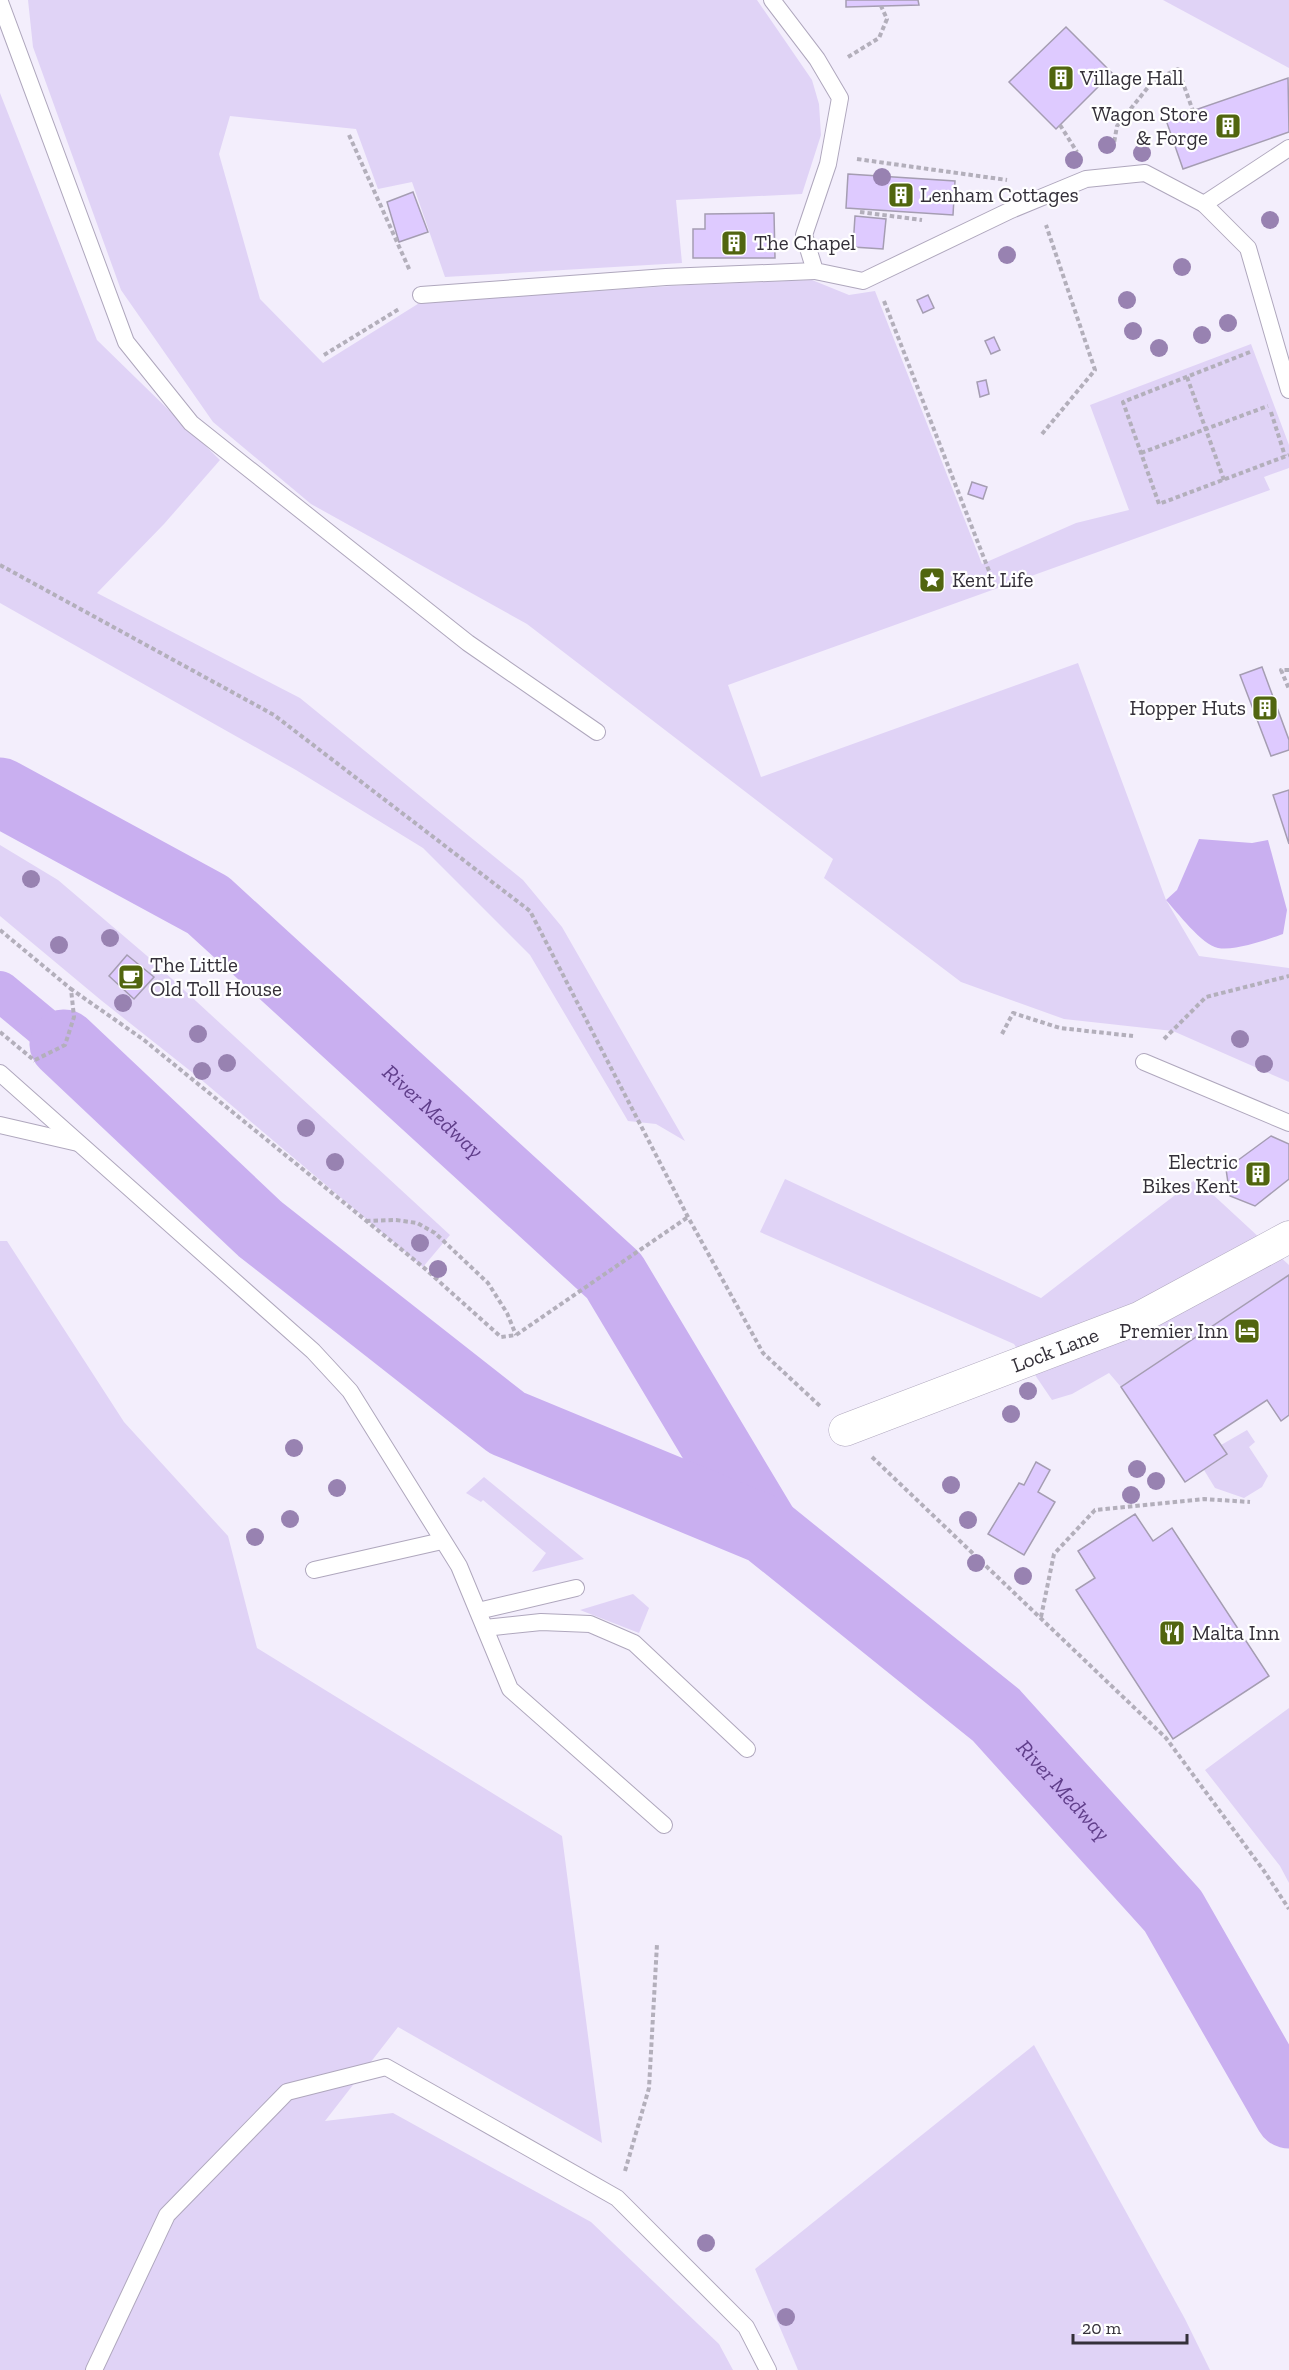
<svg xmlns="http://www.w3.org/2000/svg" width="1289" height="2370" font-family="'Zilla Slab',serif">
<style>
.green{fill:#e0d3f6}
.water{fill:#c9aff0}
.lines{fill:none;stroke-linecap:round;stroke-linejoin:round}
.canal{stroke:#c9aff0;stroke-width:40}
.river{stroke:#c9aff0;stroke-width:69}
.building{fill:#decaff;stroke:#a59db2;stroke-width:1.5}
.lane-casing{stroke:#afa7bd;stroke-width:18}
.street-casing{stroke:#afa7bd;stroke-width:33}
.path{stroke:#b3afbb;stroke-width:4;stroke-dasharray:4.5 3;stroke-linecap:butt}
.lane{stroke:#fff;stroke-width:16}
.street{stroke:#fff;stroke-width:32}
.tree{fill:#9882b1}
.labels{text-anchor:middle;stroke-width:4.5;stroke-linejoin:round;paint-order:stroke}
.poi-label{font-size:21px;fill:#343039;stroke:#fff;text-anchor:start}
.street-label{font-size:21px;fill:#343039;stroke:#fff}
.water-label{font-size:22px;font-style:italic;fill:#603e8a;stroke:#fff}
</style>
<rect width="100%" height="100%" fill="#f3eefc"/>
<g class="green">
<polygon points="28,0 757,0 812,80 819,104 821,135 802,194 676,200 682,263 445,277 412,182 378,189 356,129 230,116 219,154 260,299 323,363 421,302 688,285 812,280 849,295 875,291 982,564 1076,523 1129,510 1090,405 1251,344 1289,445 1289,468 1264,477 1270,490 728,685 761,777 1078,663 1166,900 1199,956 1289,968 1289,1082 1173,1031 1064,1019 961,982 824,878 833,859 527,624 311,504 213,422 121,290 33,47"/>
<polygon points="1163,0 1289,0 1289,68"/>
<polygon points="0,93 97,340 220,460 164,524 97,593 300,698 523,880 562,927 685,1141 656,1124 628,1121 530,955 423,848 296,770 0,603"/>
<polygon points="0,845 58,880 146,955 450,1235 423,1267 198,1077 102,1001 0,916"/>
<polygon points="785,1179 1041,1298 1196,1179 1289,1265 1289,1275 1121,1387 1109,1373 1072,1394 1052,1400 1014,1344 760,1232"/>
<polygon points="0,1241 7,1241 124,1422 228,1536 257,1648 562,1836 602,2143 398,2027 325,2121 393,2113 591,2222 719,2344 733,2370 0,2370"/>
<polygon points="1247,1430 1255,1442 1249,1447 1268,1476 1262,1487 1244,1498 1215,1488 1204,1470 1227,1455 1221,1445"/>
<polygon points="484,1477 584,1559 532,1572 546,1553 483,1500 481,1502 466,1493"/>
<polygon points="633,1594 649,1608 639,1633 580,1610"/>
<polygon points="1289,1708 1289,1883 1280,1866 1205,1770"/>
<polygon points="1034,2045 1185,2319 1210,2370 798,2370 755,2269"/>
</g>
<path class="water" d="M1199 839 1252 843 1268 840 1287 910 1283 934C1266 940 1236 951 1218 948 1202 945 1177 912 1166 900L1177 890Z"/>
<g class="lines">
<polyline class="canal" points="0,991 64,1044"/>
<g class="river">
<path id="s1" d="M0 792 208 905 614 1276 766 1530"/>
<path id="s2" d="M64 1044 260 1229 507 1423 766 1530 996 1715 1173 1911 1289 2114"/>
</g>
</g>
<g class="building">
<polygon points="846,0 918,0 919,5 846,7"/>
<polygon points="1066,27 1112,73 1056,129 1009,82"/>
<polygon points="1288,78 1289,132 1183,169 1166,120"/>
<polygon points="848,174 955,181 953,215 846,208"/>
<polygon points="413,192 428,232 399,242 387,202"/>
<polygon points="774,213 775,258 693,258 693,229 705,229 705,214"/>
<polygon points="855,216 886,219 883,249 853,247"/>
<polygon points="928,295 934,308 923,313 917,300"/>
<polygon points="994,337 1000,350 991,354 985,341"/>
<polygon points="986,380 989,394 980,397 977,382"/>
<polygon points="972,482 987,487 983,499 968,494"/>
<polygon points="1262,667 1289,740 1289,750 1271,756 1240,675"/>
<polygon points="1289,790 1289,844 1273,795"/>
<polygon points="127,955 154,977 134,999 109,976"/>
<polygon points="1271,1136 1289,1144 1289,1179 1255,1206 1230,1196 1226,1169"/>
<polygon points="1289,1275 1289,1415 1281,1421 1267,1400 1214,1435 1227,1454 1185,1482 1121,1387"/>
<polygon points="1036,1462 1050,1470 1038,1492 1055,1502 1024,1555 988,1534 1019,1483 1024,1485"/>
<polygon points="1135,1514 1153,1541 1172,1528 1269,1676 1173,1739 1076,1590 1095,1578 1078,1551"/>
</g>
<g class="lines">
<defs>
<g id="lane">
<polyline points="772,0 817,59 840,98 828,164 804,235 815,271 863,281 1011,210 1086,179 1145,173 1204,204 1248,248 1289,390"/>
<polyline points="0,2 126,342 191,423 468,643 597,732"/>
<polyline points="1204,204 1289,148"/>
<polyline points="421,295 666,277 815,271"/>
<polyline points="1144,1062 1289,1123"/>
<polyline points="0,1073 313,1351 350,1391 459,1566 510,1689 664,1825"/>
<polyline points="0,1125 78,1143"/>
<polyline points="314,1570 442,1541"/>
<polyline points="478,1611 576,1588"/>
<polyline points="485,1628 541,1622 590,1624 634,1643 747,1749"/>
<polyline points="94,2370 167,2215 287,2092 386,2067 617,2198 746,2327 768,2370"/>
</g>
<g id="street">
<path id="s3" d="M845 1430 1139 1318 1289 1237"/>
</g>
</defs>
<use href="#lane" class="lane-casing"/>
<use href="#street" class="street-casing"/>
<g class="path">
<polyline points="848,57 879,38 887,19 881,6"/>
<polyline points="1060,125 1077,152"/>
<polyline points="349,135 410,271"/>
<polyline points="1113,149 1117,126 1153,81 1178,69 1193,111"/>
<polyline points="857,159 1007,180"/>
<polyline points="860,212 922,220"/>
<polyline points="884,301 989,571"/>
<polyline points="1250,352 1123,402 1159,504 1289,455"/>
<polyline points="324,355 399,309"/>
<polyline points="1187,377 1224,480"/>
<polyline points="1271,412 1285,456"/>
<polyline points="1042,434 1095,370 1046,225"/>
<polyline points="1141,453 1268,406"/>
<polyline points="0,565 274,715 530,911 688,1217 763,1353 820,1406"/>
<polyline points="1289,670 1281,670 1289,689"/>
<polyline points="0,930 71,989"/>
<polyline points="0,1032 35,1061"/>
<polyline points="1002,1034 1013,1013 1060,1028 1133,1036"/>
<polyline points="1164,1039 1206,997 1289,976"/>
<polyline points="35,1060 65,1045 74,1017 71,989 144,1040 423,1267 501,1337 516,1335 688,1217"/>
<polyline points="366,1221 396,1220 417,1223 435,1233 488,1283 507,1313 516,1335"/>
<polyline points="872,1457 1166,1738 1264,1871 1289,1909"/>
<polyline points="1041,1617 1054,1554 1095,1510 1204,1499 1250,1502"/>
<polyline points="625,2171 649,2088 657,1944"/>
</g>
<use href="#lane" class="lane"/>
<use href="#street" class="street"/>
</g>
<g class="tree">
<circle cx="1107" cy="145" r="9"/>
<circle cx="1142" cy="153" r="9"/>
<circle cx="1074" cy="160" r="9"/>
<circle cx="882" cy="177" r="9"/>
<circle cx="1270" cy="220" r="9"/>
<circle cx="1007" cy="255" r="9"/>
<circle cx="1182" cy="267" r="9"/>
<circle cx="1127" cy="300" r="9"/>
<circle cx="1228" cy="323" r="9"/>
<circle cx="1133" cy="331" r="9"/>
<circle cx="1202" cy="335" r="9"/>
<circle cx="1159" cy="348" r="9"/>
<circle cx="31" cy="879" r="9"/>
<circle cx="110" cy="938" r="9"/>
<circle cx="59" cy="945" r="9"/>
<circle cx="123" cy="1003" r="9"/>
<circle cx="198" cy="1034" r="9"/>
<circle cx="1240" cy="1039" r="9"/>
<circle cx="227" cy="1063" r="9"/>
<circle cx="1264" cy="1064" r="9"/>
<circle cx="202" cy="1071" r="9"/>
<circle cx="306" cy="1128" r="9"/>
<circle cx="335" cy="1162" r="9"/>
<circle cx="420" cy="1243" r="9"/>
<circle cx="438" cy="1269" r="9"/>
<circle cx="1028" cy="1391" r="9"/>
<circle cx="1011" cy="1414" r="9"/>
<circle cx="294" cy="1448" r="9"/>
<circle cx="1137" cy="1469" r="9"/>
<circle cx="1156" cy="1481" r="9"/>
<circle cx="951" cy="1485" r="9"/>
<circle cx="337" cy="1488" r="9"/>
<circle cx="1131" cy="1495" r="9"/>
<circle cx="290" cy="1519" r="9"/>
<circle cx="968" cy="1520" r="9"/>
<circle cx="255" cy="1537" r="9"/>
<circle cx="976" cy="1563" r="9"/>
<circle cx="1023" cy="1576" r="9"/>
<circle cx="706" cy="2243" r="9"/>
<circle cx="786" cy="2317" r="9"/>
</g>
<defs>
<symbol id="building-square" viewBox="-11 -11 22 22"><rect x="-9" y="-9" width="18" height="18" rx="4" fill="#51650f" stroke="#fff"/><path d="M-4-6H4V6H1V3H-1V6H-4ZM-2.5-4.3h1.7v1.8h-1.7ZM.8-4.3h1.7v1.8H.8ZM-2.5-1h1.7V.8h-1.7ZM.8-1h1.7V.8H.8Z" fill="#fff"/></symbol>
<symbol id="sight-square" viewBox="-11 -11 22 22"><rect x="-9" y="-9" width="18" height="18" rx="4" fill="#51650f" stroke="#fff"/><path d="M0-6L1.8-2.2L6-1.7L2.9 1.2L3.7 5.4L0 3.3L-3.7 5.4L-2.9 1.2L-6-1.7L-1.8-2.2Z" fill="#fff"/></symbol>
<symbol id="cafe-square" viewBox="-11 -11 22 22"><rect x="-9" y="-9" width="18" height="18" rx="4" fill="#51650f" stroke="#fff"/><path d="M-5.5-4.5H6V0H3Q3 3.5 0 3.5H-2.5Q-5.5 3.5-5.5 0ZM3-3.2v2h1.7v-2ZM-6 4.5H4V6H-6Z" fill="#fff"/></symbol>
<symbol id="hotel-square" viewBox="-11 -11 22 22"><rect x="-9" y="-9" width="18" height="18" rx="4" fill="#51650f" stroke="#fff"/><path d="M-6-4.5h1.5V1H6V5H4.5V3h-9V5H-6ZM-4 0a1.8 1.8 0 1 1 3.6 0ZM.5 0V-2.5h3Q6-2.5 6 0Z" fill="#fff"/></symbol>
<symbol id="restaurant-square" viewBox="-11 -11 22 22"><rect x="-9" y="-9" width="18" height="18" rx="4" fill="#51650f" stroke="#fff"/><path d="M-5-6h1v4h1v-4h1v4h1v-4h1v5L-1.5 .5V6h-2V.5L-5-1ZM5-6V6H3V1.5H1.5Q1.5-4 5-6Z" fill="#fff"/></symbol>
</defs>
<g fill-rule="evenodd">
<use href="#building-square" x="1046" y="63" width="30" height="30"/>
<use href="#building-square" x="1213" y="111" width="30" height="30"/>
<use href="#building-square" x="886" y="180" width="30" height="30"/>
<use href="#building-square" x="719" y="228" width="30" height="30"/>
<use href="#sight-square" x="917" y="565" width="30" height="30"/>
<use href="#building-square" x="1250" y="693" width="30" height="30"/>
<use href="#cafe-square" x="116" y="962" width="30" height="30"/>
<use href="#building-square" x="1243" y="1159" width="30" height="30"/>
<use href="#hotel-square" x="1232" y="1316" width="30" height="30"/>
<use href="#restaurant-square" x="1157" y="1618" width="30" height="30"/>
</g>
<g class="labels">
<g class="poi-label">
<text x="1080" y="85">Village Hall</text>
<text x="1208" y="121" text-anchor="end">Wagon Store<tspan x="1208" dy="24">&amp; Forge</tspan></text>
<text x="920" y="202">Lenham Cottages</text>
<text x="754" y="250">The Chapel</text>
<text x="952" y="587">Kent Life</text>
<text x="1246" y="715" text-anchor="end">Hopper Huts</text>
<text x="150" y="972">The Little<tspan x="150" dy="24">Old Toll House</tspan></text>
<text x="1238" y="1169" text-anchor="end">Electric<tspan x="1238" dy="24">Bikes Kent</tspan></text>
<text x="1228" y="1338" text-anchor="end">Premier Inn</text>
<text x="1192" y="1640">Malta Inn</text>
</g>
<g class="street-label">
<text dy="7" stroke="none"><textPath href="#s3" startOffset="225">Lock Lane</textPath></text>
</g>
<g class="water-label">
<text dy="8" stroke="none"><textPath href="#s1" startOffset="542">River Medway</textPath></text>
<text dy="8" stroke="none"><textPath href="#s2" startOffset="1260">River Medway</textPath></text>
</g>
</g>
<path d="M1073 2334v9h114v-9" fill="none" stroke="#343039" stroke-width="3"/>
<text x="1082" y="2334" font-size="18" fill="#343039" stroke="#ffffff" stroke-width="4.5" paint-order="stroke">20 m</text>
</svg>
